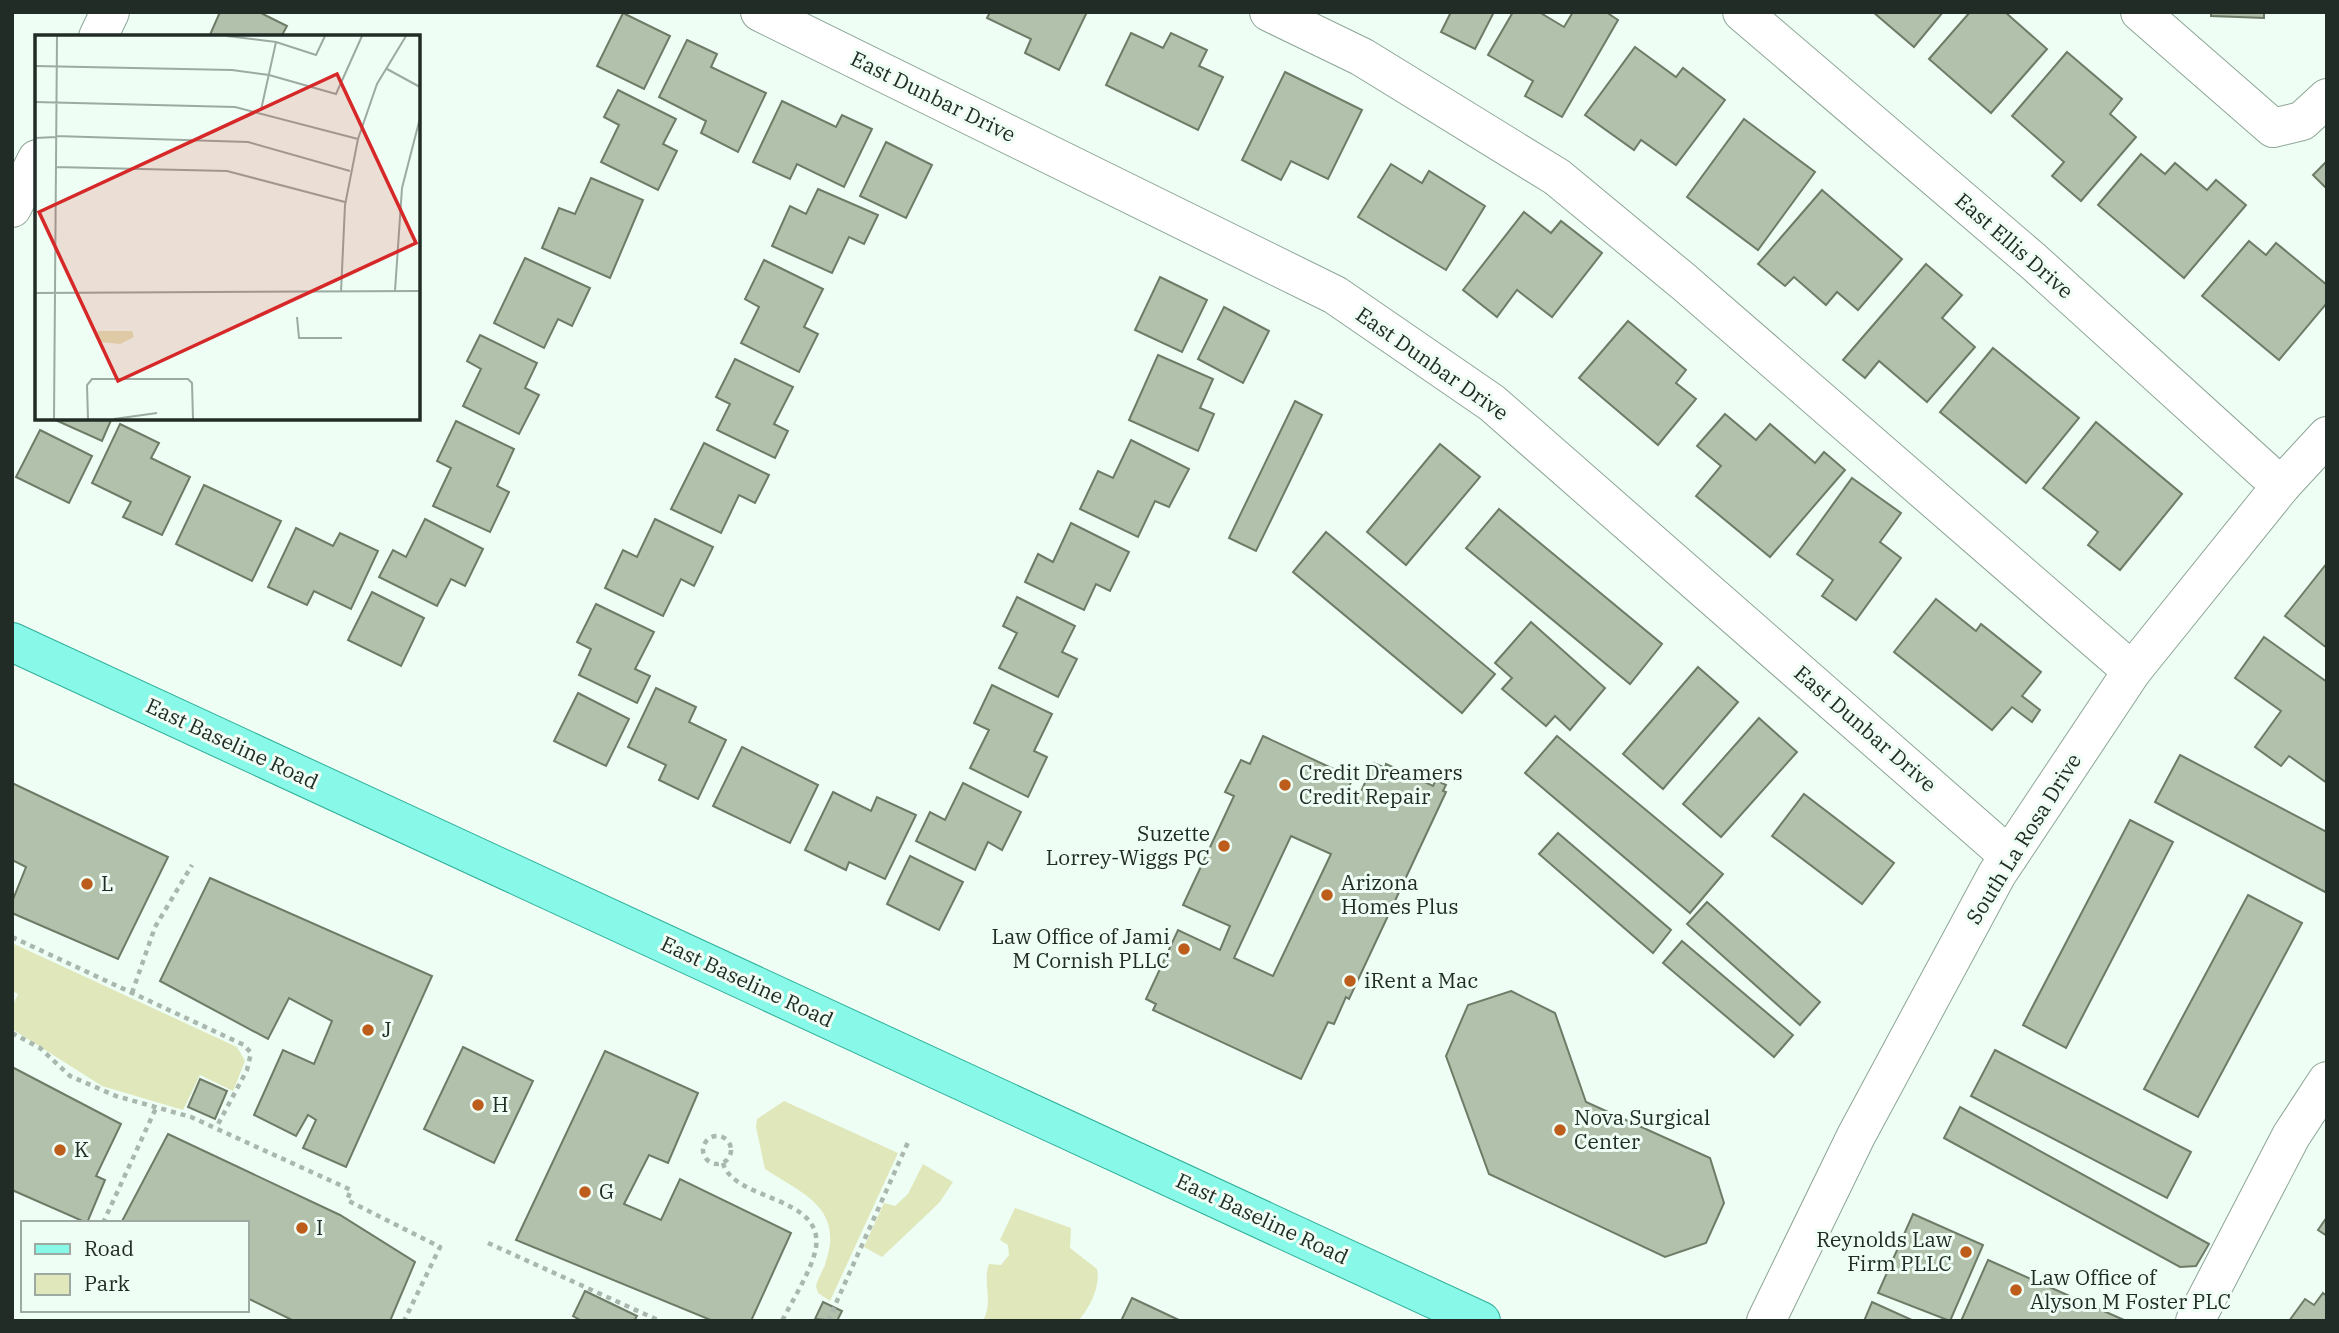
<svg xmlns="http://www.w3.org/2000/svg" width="2339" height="1333" font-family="'IBM Plex Serif',serif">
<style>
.green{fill:#e0e7bb}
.building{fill:#b2c1ab;stroke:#6d7b67;stroke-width:2;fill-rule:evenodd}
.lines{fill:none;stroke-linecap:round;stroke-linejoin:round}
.minor-casing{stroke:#8da596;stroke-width:40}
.major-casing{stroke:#30af9a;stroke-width:40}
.path{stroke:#a9b7ae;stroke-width:4.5;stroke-dasharray:5 5;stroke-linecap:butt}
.minor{stroke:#fff;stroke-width:38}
.major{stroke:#88f9e8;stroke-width:38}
.poi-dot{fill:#bd5d1c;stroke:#eefef4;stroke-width:2.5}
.labels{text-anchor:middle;stroke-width:6;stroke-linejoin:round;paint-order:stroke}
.street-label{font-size:21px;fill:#222c26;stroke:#eefef4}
.poi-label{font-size:21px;fill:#222c26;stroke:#eefef4;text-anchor:start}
.inset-road{fill:none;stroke:#9caaa2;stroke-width:2}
.view{fill:#d62828;fill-opacity:0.15;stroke:#d62828;stroke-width:3.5}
.inset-edge{fill:none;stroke:#222c26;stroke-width:3.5}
</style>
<rect width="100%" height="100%" fill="#eefef4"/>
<g class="green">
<polygon points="12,943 237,1047 245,1061 233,1091 200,1075 183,1110 102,1086 12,1029 12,1007 18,994 12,991"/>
<path d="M784 1101 898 1153 830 1301 818 1293 816 1286C818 1277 824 1270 826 1261 844 1207 801 1193 765 1169L756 1127 757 1119Z"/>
<polygon points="923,1164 953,1182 939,1203 882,1257 864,1247 884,1203 895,1206 908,1194"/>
<path d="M1015 1208 1071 1228 1070 1248 1097 1269C1101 1286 1089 1309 1078 1321H983C994 1301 982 1283 989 1264L1001 1265 1009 1255 1008 1245 1000 1240Z"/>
</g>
<g class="building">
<polygon points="220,12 259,12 287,26 281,37 209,37"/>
<polygon points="990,12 1087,12 1059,70 1025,53 1031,39 987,18"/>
<polygon points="1451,12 1494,12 1475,49 1441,32"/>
<polygon points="1513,12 1539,12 1564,27 1573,12 1606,12 1618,20 1562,117 1525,96 1533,81 1488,55"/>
<polygon points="1873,12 1943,12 1914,47"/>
<polygon points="1970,12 2005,12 2047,49 1991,113 1929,59"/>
<polygon points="2211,12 2264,12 2264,18 2211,16"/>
<polygon points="623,13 670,36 644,89 597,66"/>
<polygon points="1131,33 1163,48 1171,33 1207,50 1199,66 1223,77 1198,130 1106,85"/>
<polygon points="687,40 717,54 711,67 766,93 738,152 701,133 706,121 659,97"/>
<polygon points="1635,47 1676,77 1683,68 1725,100 1676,165 1641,140 1634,150 1585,115"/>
<polygon points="2067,52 2122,99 2110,114 2136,137 2081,201 2052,176 2064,162 2012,116"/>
<polygon points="1285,72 1362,110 1328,179 1291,161 1281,180 1242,160"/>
<polygon points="618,90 676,119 663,144 677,151 658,190 601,162 619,125 604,117"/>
<polygon points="782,101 836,127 842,115 872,129 844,187 797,164 790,179 753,162"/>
<polygon points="1744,119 1815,172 1758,250 1687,197"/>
<polygon points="886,142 932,165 906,218 860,196"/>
<polygon points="2141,154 2165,174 2175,163 2207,190 2216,180 2246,205 2184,278 2098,205"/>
<polygon points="2327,161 2327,189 2313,175"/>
<polygon points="1391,164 1422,183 1429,171 1485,206 1446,270 1358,217"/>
<polygon points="591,178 643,200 610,278 542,248 559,208 575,214"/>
<polygon points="818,189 878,215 864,244 849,237 832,273 772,246 790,206 806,214"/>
<polygon points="1822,190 1902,259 1858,310 1837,292 1826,305 1794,277 1785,286 1758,264"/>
<polygon points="1524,212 1551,233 1561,221 1602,253 1552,317 1517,290 1497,317 1463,290"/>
<polygon points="2249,241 2266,255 2276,243 2327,285 2327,303 2279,360 2202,296"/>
<polygon points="525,258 590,288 572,326 558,319 544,348 494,323"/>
<polygon points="764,260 823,289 804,327 818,334 799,372 741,343 759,307 745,299"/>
<polygon points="1926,264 1962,295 1942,318 1975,347 1927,402 1879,361 1865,378 1843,360"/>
<polygon points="1160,277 1207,300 1182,352 1135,330"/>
<polygon points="1224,307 1269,331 1243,383 1198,359"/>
<polygon points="1628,321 1686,370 1676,383 1696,399 1658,445 1579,378"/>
<polygon points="480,335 537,363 525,388 539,395 519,434 463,406 481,369 467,361"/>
<polygon points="1993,348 2079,418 2026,483 1940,412"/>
<polygon points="1158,355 1213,379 1200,408 1214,414 1198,451 1129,420"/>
<polygon points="735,359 793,387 774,424 788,431 775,458 717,430 730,404 716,397"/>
<polygon points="1295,401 1322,415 1256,551 1229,538"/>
<polygon points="1725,414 1756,440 1770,424 1815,463 1824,452 1845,470 1770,557 1696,496 1721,466 1697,446"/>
<polygon points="51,418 112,418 102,441"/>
<polygon points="456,421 514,449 497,486 509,492 490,532 433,506 451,468 437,461"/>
<polygon points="2096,422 2182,494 2120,570 2088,545 2098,532 2043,488"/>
<polygon points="120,424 159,443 151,458 190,477 162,535 123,517 131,502 92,483"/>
<polygon points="40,430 92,456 69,503 16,477"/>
<polygon points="1131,440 1189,469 1169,507 1155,501 1138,537 1080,509 1098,471 1113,478"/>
<polygon points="704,443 769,475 755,503 739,495 721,533 671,509"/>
<polygon points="1440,444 1480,477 1406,565 1367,532"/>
<polygon points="1852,478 1901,513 1880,542 1901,558 1856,620 1822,596 1833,580 1797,554"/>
<polygon points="204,485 281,521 252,581 176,544"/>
<polygon points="1499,509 1662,644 1630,684 1466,548"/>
<polygon points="425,519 483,549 465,586 451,579 437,606 379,577 393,550 406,557"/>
<polygon points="655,519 713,547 694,586 681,579 663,616 605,588 623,550 637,557"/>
<polygon points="1071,523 1129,552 1110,591 1096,584 1084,610 1025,582 1038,554 1053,562"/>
<polygon points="296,528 333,546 340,533 378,551 351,609 314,591 307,605 268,587"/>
<polygon points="1326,532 1495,674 1462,713 1293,572"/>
<polygon points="2327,563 2327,648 2285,616"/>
<polygon points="372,592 424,618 401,666 348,640"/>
<polygon points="1017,597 1075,626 1062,652 1077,659 1058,697 999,668 1017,633 1003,626"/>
<polygon points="1936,599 1976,631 1981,624 2041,672 2022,696 2040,710 2032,722 2012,707 1992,730 1894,652"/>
<polygon points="596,604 654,632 635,669 650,676 637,703 579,675 591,649 577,642"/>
<polygon points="1531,622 1605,688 1570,730 1555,716 1546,726 1502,689 1512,678 1495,663"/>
<polygon points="2264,637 2327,682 2327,783 2289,756 2281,766 2255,747 2281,711 2235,678"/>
<polygon points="1698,667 1738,702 1663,789 1623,754"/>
<polygon points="992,685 1052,714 1034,751 1047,757 1028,797 970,768 989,730 974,723"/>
<polygon points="656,688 696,707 689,722 726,740 698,799 659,780 666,765 628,747"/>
<polygon points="578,693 629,719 606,766 554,741"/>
<polygon points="1759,718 1797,752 1721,837 1683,804"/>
<path d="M1263 736 1353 778 1347 791 1359 796 1374 763 1385 768 1386 764 1433 786 1436 780 1446 785 1443 791 1446 792 1349 999 1346 997 1334 1024 1328 1022 1301 1079 1153 1010 1156 1004 1146 999 1178 930 1220 950 1230 926 1183 905 1234 796 1225 792 1241 760 1250 764ZM1291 836 1331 854 1273 976 1234 958Z"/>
<polygon points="1557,736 1723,874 1690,913 1525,773"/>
<polygon points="742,747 818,785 790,843 713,806"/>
<polygon points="2180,755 2327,832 2327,893 2155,802"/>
<polygon points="12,783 168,857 118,959 12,913 12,902 26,867 12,860"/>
<polygon points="963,783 1021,812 1002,850 988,842 975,870 916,841 930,812 945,820"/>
<polygon points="833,792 871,811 877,797 916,815 885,879 849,862 846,870 805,850"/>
<polygon points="1804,794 1894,863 1862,904 1772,836"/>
<polygon points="2130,820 2173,842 2066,1048 2023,1025"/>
<polygon points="1558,833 1671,930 1653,953 1539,854"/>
<polygon points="910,856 963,882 939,930 887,904"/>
<polygon points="210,878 432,976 346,1167 303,1148 316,1120 308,1115 296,1136 254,1115 283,1050 314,1064 332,1021 289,998 268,1039 160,981"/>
<polygon points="2248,895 2302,923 2198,1117 2144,1089"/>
<polygon points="1707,902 1820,1002 1800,1025 1687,924"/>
<polygon points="1682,941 1793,1035 1774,1057 1663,963"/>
<polygon points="1511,991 1555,1013 1586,1102 1710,1158 1724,1203 1706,1243 1665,1257 1489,1174 1446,1056 1468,1005"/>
<polygon points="463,1047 533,1081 494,1163 424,1129"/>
<polygon points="1995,1050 2191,1152 2167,1198 1971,1096"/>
<polygon points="605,1051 698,1093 668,1163 649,1155 624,1204 661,1220 680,1179 791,1233 751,1321 713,1321 516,1240"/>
<polygon points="12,1067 121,1124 96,1176 105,1180 87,1223 12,1190"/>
<polygon points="200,1079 227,1091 215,1119 188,1107"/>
<polygon points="1960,1107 2209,1244 2196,1266 2180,1267 1944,1138"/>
<polygon points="168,1134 340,1215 415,1262 390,1321 294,1321 247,1298 247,1223 121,1223"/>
<polygon points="1913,1214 1983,1245 1950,1321 1878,1293"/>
<polygon points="2327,1217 2327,1236 2318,1230"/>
<polygon points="1988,1260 2124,1320 2124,1321 1961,1321"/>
<polygon points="585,1291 637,1316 634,1321 582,1321 573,1316"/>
<polygon points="2323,1293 2327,1296 2327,1321 2289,1321 2305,1299 2314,1305"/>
<polygon points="1132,1298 1181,1321 1121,1321"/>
<polygon points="823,1302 842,1311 837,1321 815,1319"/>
<polygon points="1872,1302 1914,1321 1864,1321"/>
</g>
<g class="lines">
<defs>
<g id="minor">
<polyline points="760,12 1335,295 1492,403 2009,856"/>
<polyline points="1269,12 1362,57 1557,177 1684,282 2132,671"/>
<polyline points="1742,12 2033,261 2281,486"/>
<polyline points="2140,12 2273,128 2302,121 2327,98"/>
<polyline points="98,37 110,12"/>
<polyline points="12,208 37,159"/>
<polyline points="1766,1321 1856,1136 1997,874 2132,671 2281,486 2327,436"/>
<polyline points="2195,1321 2291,1136 2327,1081"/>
</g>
<polyline id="major" points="12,642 1481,1321"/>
</defs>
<use href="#minor" class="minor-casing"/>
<use href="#major" class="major-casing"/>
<g class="path">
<polyline points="12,937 244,1045 251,1053 247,1070 216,1128"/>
<polyline points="132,993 155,927 192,865"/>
<polyline points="12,1033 40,1048 70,1076 116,1096 191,1117 351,1190 347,1200 440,1247 404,1321"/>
<circle cx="717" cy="1150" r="14"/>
<path d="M723 1163C733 1201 823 1195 816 1247 813 1268 792 1301 782 1321"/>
<polyline points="103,1223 156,1108"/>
<polyline points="488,1243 660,1321"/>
<polyline points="828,1321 909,1140"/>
</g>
<use href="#minor" class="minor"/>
<use href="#major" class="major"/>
</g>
<g class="poi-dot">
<circle cx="1285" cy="785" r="7"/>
<circle cx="1224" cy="846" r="7"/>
<circle cx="87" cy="884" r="7"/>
<circle cx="1327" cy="895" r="7"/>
<circle cx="1184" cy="949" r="7"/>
<circle cx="1350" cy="981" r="7"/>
<circle cx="368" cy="1030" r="7"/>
<circle cx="478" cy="1105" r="7"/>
<circle cx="1560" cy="1130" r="7"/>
<circle cx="60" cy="1150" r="7"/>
<circle cx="585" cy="1192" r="7"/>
<circle cx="302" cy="1228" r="7"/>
<circle cx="1966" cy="1252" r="7"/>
<circle cx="2016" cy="1290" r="7"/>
</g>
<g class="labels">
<g class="street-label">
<text transform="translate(933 97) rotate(26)" y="7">East Dunbar Drive</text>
<text transform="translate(2014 246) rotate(41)" y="7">East Ellis Drive</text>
<text transform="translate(1432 364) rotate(35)" y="7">East Dunbar Drive</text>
<text transform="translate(1865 729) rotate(41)" y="7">East Dunbar Drive</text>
<text transform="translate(232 744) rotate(25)" y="7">East Baseline Road</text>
<text transform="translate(2024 839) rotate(-58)" y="7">South La Rosa Drive</text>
<text transform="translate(747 982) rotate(25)" y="7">East Baseline Road</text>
<text transform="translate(1262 1219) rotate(25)" y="7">East Baseline Road</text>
</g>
<g class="poi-label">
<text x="1299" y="780">Credit Dreamers<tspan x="1299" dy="24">Credit Repair</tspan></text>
<text x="1210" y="841" text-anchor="end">Suzette<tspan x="1210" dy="24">Lorrey-Wiggs PC</tspan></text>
<text x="1341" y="890">Arizona<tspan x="1341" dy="24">Homes Plus</tspan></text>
<text x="101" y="891">L</text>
<text x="1170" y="944" text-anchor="end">Law Office of Jami<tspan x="1170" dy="24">M Cornish PLLC</tspan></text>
<text x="1364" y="988">iRent a Mac</text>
<text x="382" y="1037">J</text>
<text x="492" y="1112">H</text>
<text x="1574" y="1125">Nova Surgical<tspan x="1574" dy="24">Center</tspan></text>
<text x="74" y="1157">K</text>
<text x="599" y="1199">G</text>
<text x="316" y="1235">I</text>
<text x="1952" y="1247" text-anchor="end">Reynolds Law<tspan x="1952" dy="24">Firm PLLC</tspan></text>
<text x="2030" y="1285">Law Office of<tspan x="2030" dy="24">Alyson M Foster PLC</tspan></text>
</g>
</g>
<g transform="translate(35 35)">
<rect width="385" height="385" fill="#eefef4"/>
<path d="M63 296H97L99 302 85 309 66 307 60 302Z" fill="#e0e7bb"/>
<path class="inset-road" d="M192 1 241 7 281 20 290 1M0 31 197 35 234 40 301 59 327 1M352 34 385 52M0 67 200 72 323 104M226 75 241 7M21 101 213 107 315 136M0 103 21 102M20 132 192 136 310 167M360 256 367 153 385 83M306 257 310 170 323 104 342 49 371 1M0 258 385 256M262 282 264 303H307M19 384 22 1M53 384 52 350 57 344H153L157 348 158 384M79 384 122 378"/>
<path class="view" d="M302 39 381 208 83 346 4 177Z"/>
<rect width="385" height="385" class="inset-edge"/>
</g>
<rect width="2339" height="1333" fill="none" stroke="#222c26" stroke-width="28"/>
<rect x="21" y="1221" width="228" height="91" fill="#eefef4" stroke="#9caaa2" stroke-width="2"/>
<rect x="35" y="1244" width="35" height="10" fill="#88f9e8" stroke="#9caaa2" stroke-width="2"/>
<text x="84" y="1256" font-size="21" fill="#222c26">Road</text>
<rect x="35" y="1274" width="35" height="21" fill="#e0e7bb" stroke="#9caaa2" stroke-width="2"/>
<text x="84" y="1291" font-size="21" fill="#222c26">Park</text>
</svg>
